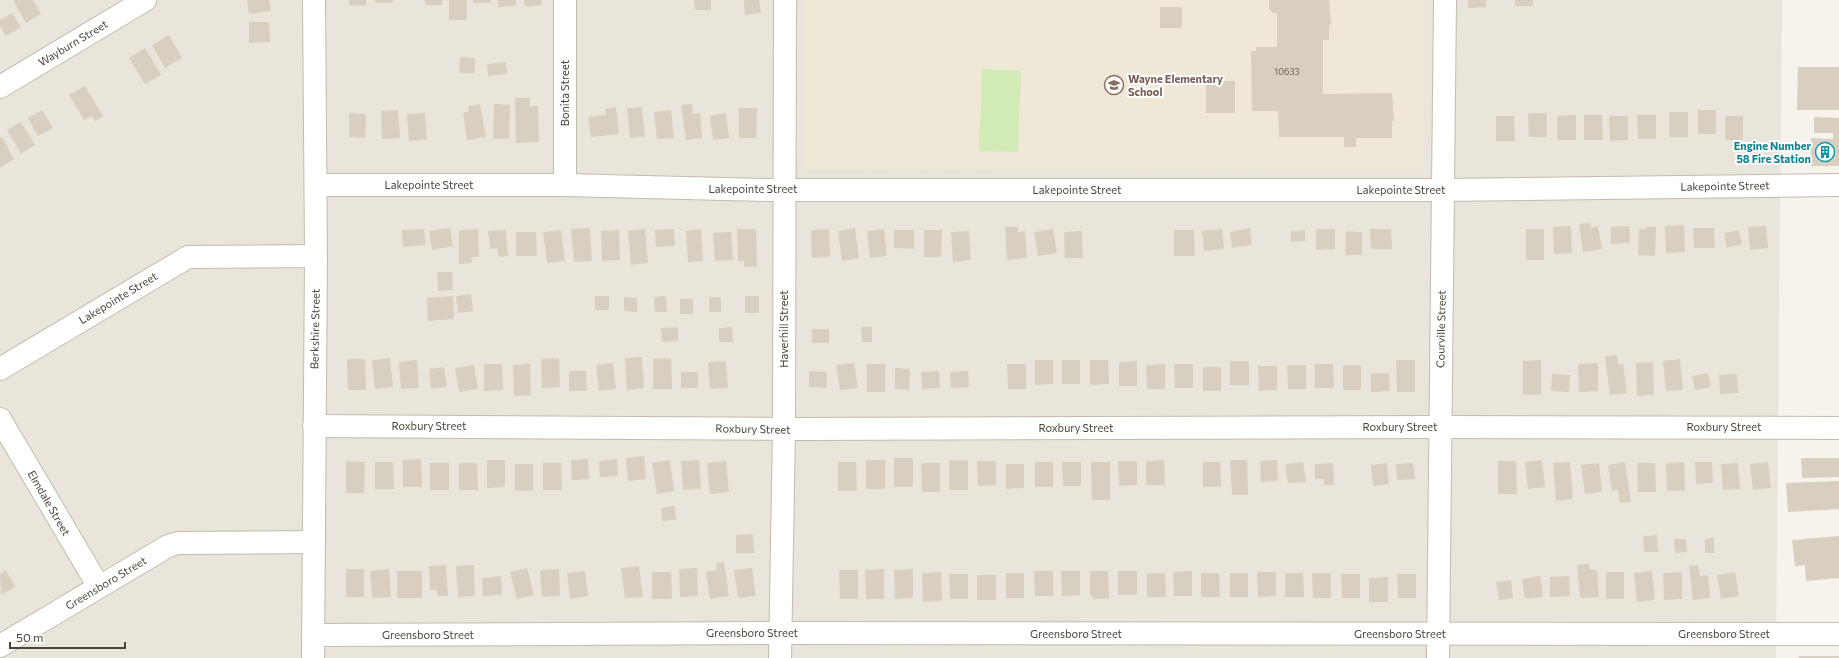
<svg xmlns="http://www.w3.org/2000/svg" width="1839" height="658" font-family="Commissioner,sans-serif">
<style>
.residential{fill:#eae5da}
.education{fill:#efe8d6}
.green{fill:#d2eab5}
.building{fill:#d8cfc1}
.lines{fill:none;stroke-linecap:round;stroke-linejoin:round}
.minor-casing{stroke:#c2bbae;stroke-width:24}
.minor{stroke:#fff;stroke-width:22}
.labels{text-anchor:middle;stroke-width:4;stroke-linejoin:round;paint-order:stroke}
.number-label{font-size:9px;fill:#6e675b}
.street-label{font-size:11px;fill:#4b4439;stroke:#fff}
.education-label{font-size:11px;font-weight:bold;fill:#785e54;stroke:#fff;text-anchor:start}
.culture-label{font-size:11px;font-weight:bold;fill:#0d838f;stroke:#fff;text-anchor:end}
</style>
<rect width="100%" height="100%" fill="#f6f3ec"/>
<polygon class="residential" points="0,0 1782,0 1776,658 0,658"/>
<polygon class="education" points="804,0 1424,0 1424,170 804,169"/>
<polygon class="green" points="982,69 1021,71 1018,152 979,151"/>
<g class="building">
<polygon points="13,0 33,0 41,14 26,23"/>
<polygon points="247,0 269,0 271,11 249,14"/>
<polygon points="349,0 366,0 366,6 349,5"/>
<rect x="375" y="0" width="18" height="3"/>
<rect x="425" y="0" width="17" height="5"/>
<rect x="449" y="0" width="18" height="20"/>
<rect x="473" y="0" width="18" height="3"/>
<polygon points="498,0 516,0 516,6 498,7"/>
<polygon points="524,0 541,0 542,5 525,7"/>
<polygon points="694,0 711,0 711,10 695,10"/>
<polygon points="744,0 759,0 761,13 745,15"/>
<polygon points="1269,0 1329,0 1331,25 1329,25 1329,40 1323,40 1323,94 1392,93 1394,120 1392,122 1392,138 1356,138 1356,147 1344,147 1344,137 1279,137 1278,111 1252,111 1251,51 1256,51 1256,47 1277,47 1277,13 1273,13 1269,9"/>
<polygon points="1468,0 1486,0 1486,7 1468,8"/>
<rect x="1515" y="0" width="18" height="6"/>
<rect x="1160" y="7" width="22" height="21"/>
<polygon points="12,13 21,27 6,36 0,26 0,20"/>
<polygon points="249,22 269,22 270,42 249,43"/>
<polygon points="169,35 182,58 165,68 152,45"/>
<polygon points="145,48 161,75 145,84 129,58"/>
<polygon points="460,57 475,58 475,73 459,73"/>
<polygon points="506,62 507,74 488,76 487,64"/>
<polygon points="1798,67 1839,67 1839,110 1797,110"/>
<rect x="1206" y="81" width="29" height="32"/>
<polygon points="85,86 103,116 95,121 92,116 84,120 69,95"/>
<polygon points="515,98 530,98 530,106 538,106 539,142 516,143"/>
<polygon points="480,104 486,137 467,140 463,113 469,111 468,106"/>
<polygon points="494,104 510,105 509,139 493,139"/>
<polygon points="692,104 693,114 700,113 702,138 686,140 681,105"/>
<polygon points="616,107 619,134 591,137 588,117 606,115 605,109"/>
<polygon points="642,107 645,137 630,138 627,108"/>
<polygon points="739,108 757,108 756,138 739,138"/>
<polygon points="42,110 53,128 38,136 28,118"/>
<polygon points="398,110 400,138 382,139 381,111"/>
<polygon points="671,110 674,138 657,139 654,112"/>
<rect x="1698" y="110" width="18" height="24"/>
<rect x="1669" y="112" width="19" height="25"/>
<polygon points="349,113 366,114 365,138 349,137"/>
<polygon points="425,113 427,139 409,141 407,114"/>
<polygon points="726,113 729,138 713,140 710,116"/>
<polygon points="1528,113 1547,113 1547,137 1529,137"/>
<polygon points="1576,115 1576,140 1557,140 1557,116"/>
<polygon points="1584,115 1602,115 1603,140 1584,140"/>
<polygon points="1637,115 1656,115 1656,139 1638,139"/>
<polygon points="1496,116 1514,116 1515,141 1496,141"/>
<polygon points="1609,116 1628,116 1628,140 1610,141"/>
<rect x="1725" y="116" width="18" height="24"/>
<polygon points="1814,117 1839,118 1839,166 1811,166 1811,138 1833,139 1833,133 1814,133"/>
<polygon points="21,122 35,145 21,154 7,130"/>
<polygon points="2,137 14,159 0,168 0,138"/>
<polygon points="1590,223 1591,228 1598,226 1602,249 1583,252 1579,224"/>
<polygon points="1684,225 1685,252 1666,253 1665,226"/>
<polygon points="1571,226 1572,253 1554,254 1553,227"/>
<polygon points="1629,226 1630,243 1611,244 1611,227"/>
<polygon points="1766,226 1768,248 1750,250 1748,227"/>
<polygon points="1005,227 1018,227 1018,232 1025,231 1027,258 1007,260"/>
<polygon points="1646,227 1656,227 1655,256 1638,255 1639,229 1646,229"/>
<polygon points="450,228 453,246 432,250 429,231"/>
<polygon points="590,228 592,261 574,262 571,229"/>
<polygon points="855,228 859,258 842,261 838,231"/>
<polygon points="1250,228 1252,245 1232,248 1230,232"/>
<polygon points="1693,228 1714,228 1715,248 1694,248"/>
<polygon points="424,229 426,245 403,247 402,230"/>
<polygon points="478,229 479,257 471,257 472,263 459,264 459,230"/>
<polygon points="645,229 648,263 631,265 628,231"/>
<polygon points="674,229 675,246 656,247 655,230"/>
<polygon points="701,229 703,261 688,262 686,231"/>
<polygon points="737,229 756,229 757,267 744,267 744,261 738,261"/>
<polygon points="829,229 830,257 812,258 811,230"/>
<polygon points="884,229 887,256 870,258 867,231"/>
<polygon points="1053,229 1057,253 1038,256 1034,232"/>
<polygon points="1222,229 1224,249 1204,251 1202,231"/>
<polygon points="1316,229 1335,229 1335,249 1316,250"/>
<polygon points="1370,229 1391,229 1392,249 1371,249"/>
<rect x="1526" y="229" width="18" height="31"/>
<polygon points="506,230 508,256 499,257 497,248 490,249 488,231"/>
<polygon points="561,230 565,261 547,263 543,232"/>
<polygon points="619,230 620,260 602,261 601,231"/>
<polygon points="894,230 914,230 914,249 894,248"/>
<polygon points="924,230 942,230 941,257 924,257"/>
<polygon points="1174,230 1194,230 1195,256 1174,256"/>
<polygon points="1305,230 1305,241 1291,242 1291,231"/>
<polygon points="1738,230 1742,244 1727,248 1724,233"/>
<polygon points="969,231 971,260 953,262 951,232"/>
<polygon points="1082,231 1083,258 1065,258 1064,232"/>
<polygon points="1346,231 1362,232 1362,255 1345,255"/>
<polygon points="516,232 536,232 537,256 516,256"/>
<polygon points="731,232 733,260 715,261 713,233"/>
<polygon points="437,272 452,272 453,290 438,291"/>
<polygon points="471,294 473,311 458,313 456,296"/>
<polygon points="453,296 454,319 428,321 427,298"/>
<rect x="595" y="296" width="14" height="14"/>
<polygon points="666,296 667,312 655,312 654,297"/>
<rect x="745" y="296" width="14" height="17"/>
<polygon points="624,297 637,298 637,312 624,311"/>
<rect x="709" y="297" width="12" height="15"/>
<rect x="680" y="299" width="13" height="15"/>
<polygon points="678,327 678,341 662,342 661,328"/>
<polygon points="732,327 733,342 719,342 719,328"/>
<polygon points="861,327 872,327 872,342 862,342"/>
<rect x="812" y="329" width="17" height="14"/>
<polygon points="1617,355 1618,365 1623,364 1627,393 1610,395 1605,356"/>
<polygon points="642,357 644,388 627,390 625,358"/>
<polygon points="390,358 393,387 375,389 372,360"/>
<polygon points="559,358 560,387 542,388 541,359"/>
<polygon points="671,358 672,389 653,389 653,359"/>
<polygon points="347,359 365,359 366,390 348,390"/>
<polygon points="1680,359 1683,390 1666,391 1663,361"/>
<polygon points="417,360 419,388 401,389 399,362"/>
<polygon points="1035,360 1053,360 1053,384 1035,385"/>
<rect x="1062" y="360" width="18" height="24"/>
<polygon points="1090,360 1108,360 1109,384 1090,385"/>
<polygon points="1396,360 1415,360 1415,392 1397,392"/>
<polygon points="1541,360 1541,395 1523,395 1523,361"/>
<polygon points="726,361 728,388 710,389 708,362"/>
<polygon points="1137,361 1137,386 1119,386 1119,362"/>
<rect x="1230" y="361" width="19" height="24"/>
<polygon points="1653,362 1654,395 1637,396 1636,363"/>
<polygon points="613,363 616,389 599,391 596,365"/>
<polygon points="854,363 858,388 840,390 836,365"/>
<polygon points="1598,363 1598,391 1579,392 1578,364"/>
<polygon points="484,364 502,364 503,390 484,391"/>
<polygon points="530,364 531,395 514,396 513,365"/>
<rect x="867" y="364" width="18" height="28"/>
<polygon points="1007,364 1026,364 1026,389 1008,389"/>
<polygon points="1165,364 1165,389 1147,389 1146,365"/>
<polygon points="1174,364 1193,364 1193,388 1175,388"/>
<polygon points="1315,364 1333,364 1334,388 1315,388"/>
<polygon points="474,365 478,389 459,392 455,368"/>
<polygon points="1287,365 1306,365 1306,389 1288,389"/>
<rect x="1343" y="365" width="18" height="25"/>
<polygon points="1258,366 1277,366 1277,390 1259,391"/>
<polygon points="444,367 447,387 431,389 429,369"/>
<rect x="1203" y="367" width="18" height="24"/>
<polygon points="895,368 910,369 909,390 895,389"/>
<polygon points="569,371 586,371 587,391 569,391"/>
<polygon points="809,371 827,372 827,388 809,387"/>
<polygon points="939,371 940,388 922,389 921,372"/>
<polygon points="968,371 969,387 951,388 950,372"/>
<rect x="681" y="372" width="17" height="16"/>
<polygon points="1371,373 1389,373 1390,391 1371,392"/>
<polygon points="1708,373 1711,387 1695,390 1692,376"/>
<polygon points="1552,374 1570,375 1569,392 1551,391"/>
<polygon points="1737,374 1738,393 1720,394 1719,375"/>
<polygon points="644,456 646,479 628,481 626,458"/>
<rect x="894" y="458" width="19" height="29"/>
<polygon points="1801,458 1839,458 1839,477 1802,478"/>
<polygon points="421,459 422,487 403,487 403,460"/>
<polygon points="588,459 589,479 572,480 571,460"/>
<polygon points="617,459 618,476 600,477 599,461"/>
<polygon points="487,460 505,460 505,487 487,488"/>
<polygon points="670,460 674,491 657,494 652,463"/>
<polygon points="699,460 701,489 683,490 681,461"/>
<rect x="866" y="460" width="19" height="29"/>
<polygon points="968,460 968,490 949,490 949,461"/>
<polygon points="1164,460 1165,485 1146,485 1146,461"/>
<polygon points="1230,460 1247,460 1248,495 1232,495"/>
<polygon points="1277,460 1278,481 1261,482 1260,461"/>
<polygon points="1542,460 1545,487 1528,489 1525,462"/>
<polygon points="346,461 365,462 364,493 346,493"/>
<polygon points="726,461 729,492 710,494 707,463"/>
<polygon points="977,461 996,461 996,485 978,486"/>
<polygon points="1118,461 1137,461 1137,485 1119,486"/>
<polygon points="1498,461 1516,461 1517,494 1498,494"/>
<polygon points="375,462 393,462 394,489 375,489"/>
<polygon points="838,462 856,462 857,491 838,491"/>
<rect x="1035" y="462" width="18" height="25"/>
<polygon points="1062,462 1081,462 1081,486 1063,486"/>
<polygon points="1091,462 1110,462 1110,500 1092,500"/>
<polygon points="1203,462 1220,462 1221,487 1203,487"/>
<polygon points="1303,462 1306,482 1288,483 1285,464"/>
<polygon points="1570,462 1573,499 1556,501 1553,463"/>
<polygon points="1625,462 1631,502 1620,503 1618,490 1612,491 1608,465"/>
<polygon points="1684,462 1685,491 1667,491 1666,463"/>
<polygon points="1695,462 1712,462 1713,483 1696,484"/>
<polygon points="1768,462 1771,488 1753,490 1750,464"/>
<rect x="430" y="463" width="19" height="27"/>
<polygon points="459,463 477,463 478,490 459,490"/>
<polygon points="543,463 561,463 562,490 543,490"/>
<polygon points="921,463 940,463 940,492 922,492"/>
<polygon points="1333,463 1334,485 1324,485 1324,479 1315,479 1315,464"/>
<polygon points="1387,463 1389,484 1373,486 1371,465"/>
<polygon points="1413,463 1415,479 1397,480 1396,464"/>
<polygon points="1599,463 1602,492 1585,494 1581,465"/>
<polygon points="1637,463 1655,463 1656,492 1638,492"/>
<polygon points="1738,463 1740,489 1723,490 1721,464"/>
<rect x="515" y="464" width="18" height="27"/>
<polygon points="1006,464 1024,464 1024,488 1006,489"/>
<polygon points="1839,481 1839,509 1788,512 1786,483"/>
<polygon points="675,506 676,520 662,521 661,508"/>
<polygon points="753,534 754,553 736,553 736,535"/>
<polygon points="1657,535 1658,552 1644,552 1643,536"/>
<polygon points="1839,536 1839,578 1806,581 1805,565 1795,566 1792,540"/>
<polygon points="1714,538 1714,553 1705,553 1705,539"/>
<polygon points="1674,539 1686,539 1687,552 1675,553"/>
<polygon points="724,562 729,596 710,599 706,572 717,570 716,563"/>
<polygon points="1589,564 1590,570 1597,570 1599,597 1580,598 1577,565"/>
<polygon points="446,565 448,596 437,596 437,590 430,590 429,566"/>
<polygon points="474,565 475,596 458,597 456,566"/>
<polygon points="1698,565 1700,576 1708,575 1710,598 1693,600 1689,566"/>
<polygon points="639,566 643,597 625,598 621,568"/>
<polygon points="527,568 534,595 517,599 510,572"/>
<polygon points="697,568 698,596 680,597 679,569"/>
<polygon points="752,568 756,596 738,598 734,570"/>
<rect x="346" y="569" width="18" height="28"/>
<polygon points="389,569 391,597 372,598 370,571"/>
<polygon points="559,569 560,596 542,597 540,570"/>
<polygon points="884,569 884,599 866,599 865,570"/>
<polygon points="913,569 913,598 895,599 894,570"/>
<polygon points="6,570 15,587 1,595 0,574"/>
<polygon points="839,570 858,570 858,599 840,599"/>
<rect x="397" y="571" width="25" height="27"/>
<polygon points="585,571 588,596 570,599 567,573"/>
<polygon points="1034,571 1053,571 1053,596 1035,596"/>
<polygon points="1061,571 1080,571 1080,595 1062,596"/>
<polygon points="1090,571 1108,571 1109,599 1093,599 1093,596 1090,596"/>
<rect x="1118" y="571" width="19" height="24"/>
<polygon points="1192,571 1192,596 1174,596 1173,572"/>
<polygon points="1652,571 1655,600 1637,602 1634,573"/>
<polygon points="652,572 671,572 672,599 652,599"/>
<polygon points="941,572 942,601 923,602 922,573"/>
<polygon points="1257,572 1276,572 1276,596 1258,597"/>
<rect x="1606" y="572" width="18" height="27"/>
<polygon points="1682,572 1682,599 1664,600 1663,573"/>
<polygon points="1735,572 1739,596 1721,599 1717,575"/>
<rect x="1006" y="573" width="18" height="25"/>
<polygon points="1147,573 1165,573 1166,597 1147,597"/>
<polygon points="1201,573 1219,573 1220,597 1201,597"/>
<rect x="1230" y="573" width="18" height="24"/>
<polygon points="1285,573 1303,573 1304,597 1285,597"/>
<polygon points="1312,573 1331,573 1331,598 1313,598"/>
<polygon points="949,574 968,574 968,599 950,599"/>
<polygon points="1341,574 1360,574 1360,598 1342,598"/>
<polygon points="1397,574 1416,574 1416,598 1398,598"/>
<rect x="977" y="575" width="19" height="25"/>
<polygon points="501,576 502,595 483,596 482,578"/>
<polygon points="1540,576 1543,597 1525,599 1522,579"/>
<polygon points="1569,576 1570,596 1550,597 1550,577"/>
<polygon points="1388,577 1388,602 1369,602 1369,578"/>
<polygon points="1511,580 1513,598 1499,600 1496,582"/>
<rect x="1799" y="656" width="40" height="2"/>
</g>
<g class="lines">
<defs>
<g id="minor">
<polyline points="0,87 145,0"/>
<polyline points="316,185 565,185 768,190 1444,190 1839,185"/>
<polyline points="565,185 565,0"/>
<polyline points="0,369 188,257 316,256"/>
<polyline points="0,419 99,587"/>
<polyline points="314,426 802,429 1439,427 1839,428"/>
<polyline points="314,635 780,633 1839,634"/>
<polyline points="0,646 168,546 178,543 314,542"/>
<polyline points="313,658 316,256 314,0"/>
<polyline points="780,658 784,429 785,0"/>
<path d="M1438 658C1439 439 1444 219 1445 0"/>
</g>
</defs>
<use href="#minor" class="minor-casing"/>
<use href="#minor" class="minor"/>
</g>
<defs>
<symbol id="school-ring" viewBox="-11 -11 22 22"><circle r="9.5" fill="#fff" stroke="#8d6e63" stroke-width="1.5"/><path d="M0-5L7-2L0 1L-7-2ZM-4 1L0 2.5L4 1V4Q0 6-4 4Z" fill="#8d6e63"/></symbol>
<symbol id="building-ring" viewBox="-11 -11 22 22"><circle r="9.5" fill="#fff" stroke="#0f9aa8" stroke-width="1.5"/><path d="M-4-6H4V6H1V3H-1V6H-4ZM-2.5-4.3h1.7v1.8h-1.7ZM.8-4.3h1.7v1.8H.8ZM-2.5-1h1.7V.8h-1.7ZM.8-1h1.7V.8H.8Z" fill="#0f9aa8"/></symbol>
</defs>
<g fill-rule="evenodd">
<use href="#school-ring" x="1103" y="74" width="22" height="22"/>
<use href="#building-ring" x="1814" y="141" width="22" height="22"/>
</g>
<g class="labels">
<g class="number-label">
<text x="1287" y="75">10633</text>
</g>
<g class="street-label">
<text transform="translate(73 43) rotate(-31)" y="4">Wayburn Street</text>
<text transform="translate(565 93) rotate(-90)" y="4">Bonita Street</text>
<text x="429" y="189">Lakepointe Street</text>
<text transform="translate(1725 186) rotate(-1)" y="4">Lakepointe Street</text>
<text x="753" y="193">Lakepointe Street</text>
<text x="1077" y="194">Lakepointe Street</text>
<text x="1401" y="194">Lakepointe Street</text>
<text transform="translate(118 298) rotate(-31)" y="4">Lakepointe Street</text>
<text transform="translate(315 329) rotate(-89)" y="4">Berkshire Street</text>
<text transform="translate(784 329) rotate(-90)" y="4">Haverhill Street</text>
<text transform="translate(1441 329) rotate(-89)" y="4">Courville Street</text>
<text x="429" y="430">Roxbury Street</text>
<text x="1400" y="431">Roxbury Street</text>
<text x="1724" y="431">Roxbury Street</text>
<text x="1076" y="432">Roxbury Street</text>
<text transform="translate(753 429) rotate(1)" y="4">Roxbury Street</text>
<text transform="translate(49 503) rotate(60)" y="4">Elmdale Street</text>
<text transform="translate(106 583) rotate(-31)" y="4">Greensboro Street</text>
<text x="752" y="637">Greensboro Street</text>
<text x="1076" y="638">Greensboro Street</text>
<text x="1400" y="638">Greensboro Street</text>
<text x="1724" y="638">Greensboro Street</text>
<text x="428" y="639">Greensboro Street</text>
</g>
<g class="education-label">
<text x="1128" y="83">Wayne Elementary<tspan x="1128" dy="13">School</tspan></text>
</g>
<g class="culture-label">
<text x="1811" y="150">Engine Number<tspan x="1811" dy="13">58 Fire Station</tspan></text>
</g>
</g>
<path d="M10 642v6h115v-6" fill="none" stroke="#4b4439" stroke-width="2"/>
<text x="16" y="642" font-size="12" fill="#4b4439" stroke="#ffffff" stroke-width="3" paint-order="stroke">50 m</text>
</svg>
